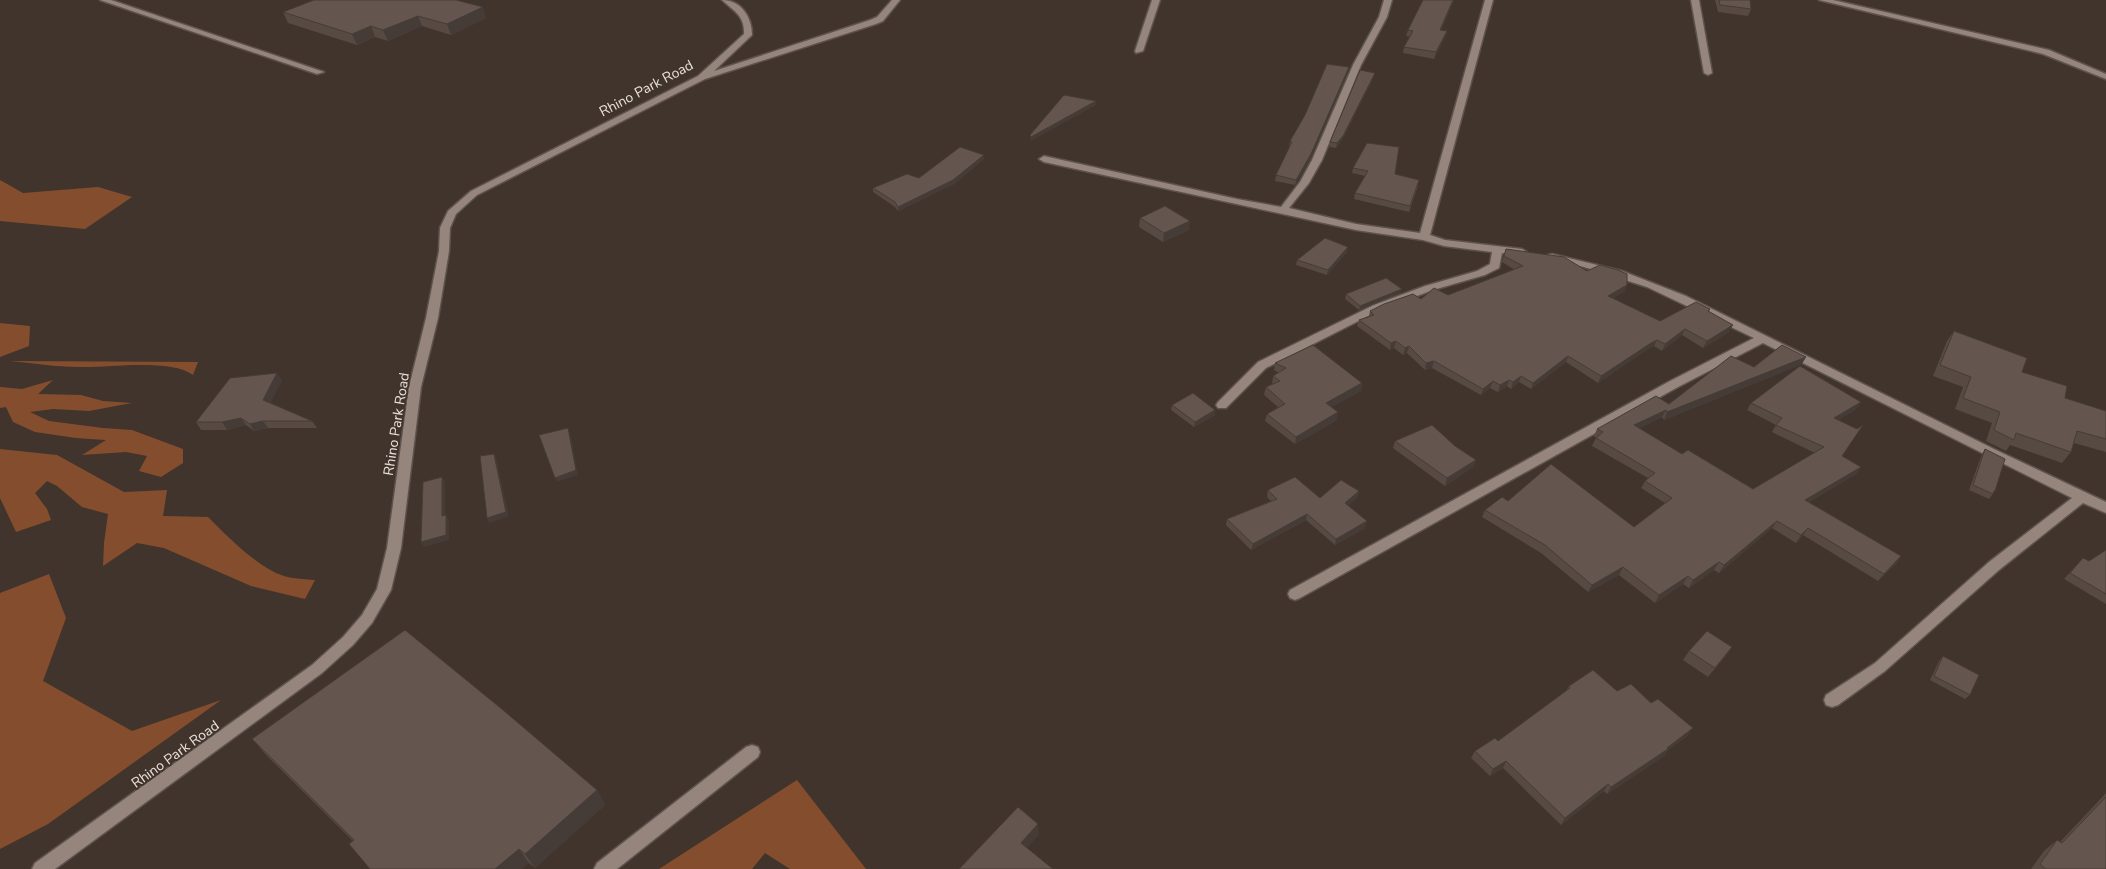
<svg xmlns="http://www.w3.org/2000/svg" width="2106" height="869" font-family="'Nunito Sans',sans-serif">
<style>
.green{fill:#844e2e}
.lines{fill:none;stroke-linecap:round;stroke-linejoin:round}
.minor-casing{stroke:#5d524d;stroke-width:3}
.minor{fill:#95857d;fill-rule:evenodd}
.wall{fill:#564a43}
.shaded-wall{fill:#463c37}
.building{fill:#64564e;stroke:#463c37}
.labels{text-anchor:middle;stroke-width:4;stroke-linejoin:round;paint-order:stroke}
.street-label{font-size:14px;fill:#e9e1dc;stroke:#41342c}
</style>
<rect width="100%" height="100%" fill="#41342c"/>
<g class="green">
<polygon points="0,180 23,193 98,187 132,197 85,229 0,221"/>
<polygon points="0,323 30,326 29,346 0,357"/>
<path d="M9 361 198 362 193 375C170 358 108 368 79 367 56 367 32 363 9 361Z"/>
<polygon points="53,380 38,394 81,395 103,401 132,403 89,411 53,409 30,412 49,421 103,428 132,430 183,449 183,463 161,477 139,471 147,456 126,452 82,455 106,440 76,438 35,432 13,422 6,407 0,408 0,387 22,389"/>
<path d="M0 449 57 455 124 492 167 490 163 516 208 517C228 537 257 567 284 576 294 579 305 579 315 580L305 599 251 586 164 548 137 543 103 566 104 543 108 514 82 507 57 486 47 481 35 493 47 509 51 520 16 532 0 498Z"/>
<polygon points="49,574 66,618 43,681 132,731 221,700 48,824 0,849 0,593"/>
<polygon points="797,780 866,869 790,869 765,853 752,869 659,869"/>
</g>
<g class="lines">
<defs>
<g id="minor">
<polygon points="100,0 111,0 324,72 317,74"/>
<path d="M722 0C741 0 752 17 752 35L714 71 870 20 877 17 892 0H900L883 21 876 24 705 79 477 195 456 214 450 228 449 251 438 318 421 387 401 548 391 590 372 623 353 645 322 673 55 869H32L35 863 312 665 343 637 362 615 377 589 387 548 409 387 426 318 439 251 440 228 448 211 471 191 698 76 744 34C745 16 734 11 722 0Z"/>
<polygon points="1152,0 1160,0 1143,51 1136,53 1135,51"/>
<polygon points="1384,0 1392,0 1387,17 1361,65 1322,160 1309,183 1289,208 1356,224 1420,233 1485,0 1493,0 1430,235 1445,240 1522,249 1527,252 1522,255 1502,253 1499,268 1485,275 1433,290 1382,309 1266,368 1226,408 1218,408 1216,405 1218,402 1258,362 1374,305 1425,286 1477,271 1490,264 1492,252 1444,246 1423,240 1356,230 1044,162 1039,159 1044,156 1237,199 1281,207 1300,182 1312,160 1353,65 1379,17"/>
<polygon points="1691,0 1699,0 1712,73 1708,75 1704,73"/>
<polygon points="1819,0 1833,0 2049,50 2106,74 2106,79 2043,54"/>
<polygon points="1552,254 1622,271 1686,296 1996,450 2106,502 2106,513 2083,503 1999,570 1885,671 1838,705 1832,707 1826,705 1824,700 1826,695 1875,663 1989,562 2072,498 1763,343 1678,387 1300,598 1295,600 1290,598 1288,594 1290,590 1670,381 1754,338 1647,287 1584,267 1548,259 1547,257 1548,255"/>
<polygon points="752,745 758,747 760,752 758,757 617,869 594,869 597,863 746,747"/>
</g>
</defs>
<use href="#minor" class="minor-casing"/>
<use href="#minor" class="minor"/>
</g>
<g class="wall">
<polygon points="1423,0 1454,0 1441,30 1447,31 1445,37 1434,59 1403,53 1404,47 1410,37 1406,36 1408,30"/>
<polygon points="1715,0 1750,0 1751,9 1748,16 1718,12"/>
<polygon points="283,12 486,18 451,35 422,26 388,41 375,37 357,45 288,23"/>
<polygon points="1348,72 1310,159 1295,185 1275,181 1276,175 1290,147 1289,147 1290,141"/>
<polygon points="1374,77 1342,140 1336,148 1330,147 1330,142"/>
<polygon points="984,159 954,184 898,211 895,207 873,192 873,188 919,178"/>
<polygon points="1353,168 1395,174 1418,186 1409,212 1354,199 1355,193 1365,176 1352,173"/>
<polygon points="1140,218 1189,230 1163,242 1139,227"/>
<polygon points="1506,249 1587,271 1627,285 1624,292 1613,298 1660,321 1710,309 1709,312 1729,332 1703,348 1682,335 1662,351 1654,346 1648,349 1598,383 1566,362 1531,389 1519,382 1511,389 1507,386 1498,392 1490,388 1481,395 1432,368 1425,370 1407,353 1403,355 1394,348 1390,350 1357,326 1359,320 1369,316 1370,311 1421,299 1448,295 1515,270 1502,262"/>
<polygon points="1347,252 1327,275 1296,265 1297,260"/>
<polygon points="1400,293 1359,310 1345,299 1346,294"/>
<polygon points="1954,331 2065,398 2106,411 2106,452 2074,443 2071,452 2062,463 2010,445 2006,451 1986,441 1992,423 1955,409 1963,387 1933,376 1947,341"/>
<polygon points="1275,363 1362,383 1361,391 1331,407 1337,420 1295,444 1265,421 1267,414 1278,407 1264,395 1266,387 1272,384 1273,376 1279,373 1274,370"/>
<polygon points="1802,364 1664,420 1662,417 1639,428 1682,454 1753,489 1815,453 1772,432 1776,425 1747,410 1751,403 1861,402 1856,409 1838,420 1842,456 1861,467 1856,474 1809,502 1901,556 1896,564 1878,581 1803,535 1796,543 1772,528 1719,573 1714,570 1689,588 1683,584 1655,603 1619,575 1588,592 1541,553 1482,517 1485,510 1508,501 1634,527 1665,503 1641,488 1645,481 1648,478 1592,446 1596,438 1594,436 1597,429 1669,404 1754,367"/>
<polygon points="282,380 270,403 312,421 317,428 268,428 254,431 246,425 227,430 201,430 196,422"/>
<polygon points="1172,405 1215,410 1215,415 1194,427 1171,410"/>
<polygon points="1395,441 1455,446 1476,460 1473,467 1445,486 1393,448"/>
<polygon points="1985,449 1995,491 1989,499 1969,490 1982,454"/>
<polygon points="1268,490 1320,498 1358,497 1348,506 1365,528 1335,545 1306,520 1251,550 1226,525 1227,519 1271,501 1267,497"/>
<polygon points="2106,550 2106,604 2064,579 2083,558 2089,561"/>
<polygon points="1689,651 1726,656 1708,677 1683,660"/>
<polygon points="1943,656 1970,695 1965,699 1930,680 1939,661"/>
<polygon points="1569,686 1617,691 1651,703 1688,735 1667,751 1664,756 1607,794 1604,791 1561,825 1503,768 1490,776 1471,758 1475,751 1498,741 1566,691"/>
<polygon points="252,739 597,790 605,805 535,868 529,863 353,841 266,755"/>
<polygon points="2106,793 2106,869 2031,869 2044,851 2057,840 2060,842"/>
</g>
<g class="shaded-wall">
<polygon points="1453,0 1454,0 1438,36 1440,30"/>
<polygon points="483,7 486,18 451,35 447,24"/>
<polygon points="418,16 422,26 388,41 383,30"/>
<polygon points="371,26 375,37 357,45 352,34"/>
<polygon points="1447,31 1445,37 1434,59 1436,52"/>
<polygon points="1349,67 1348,72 1310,159 1295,185 1296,180"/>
<polygon points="1375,73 1374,77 1342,140 1336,148 1337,143"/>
<polygon points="1096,101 1096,105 1031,141 1031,137"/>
<polygon points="984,155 984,159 954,184 898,211 898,207"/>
<polygon points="1190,221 1189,230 1163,242 1164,233"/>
<polygon points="1348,247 1347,252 1327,275 1328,270"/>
<polygon points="1627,285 1624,292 1606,302 1608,296"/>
<polygon points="1402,289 1400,293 1359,310 1360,306"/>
<polygon points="1733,325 1729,332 1703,348 1707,341"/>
<polygon points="1685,329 1682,335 1662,351 1665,344"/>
<polygon points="1657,340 1654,346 1648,349 1598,383 1601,376 1651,343"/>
<polygon points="1396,341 1394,348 1390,350 1391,343"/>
<polygon points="1409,346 1407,353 1403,355 1405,348"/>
<polygon points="1568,356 1566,362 1531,389 1533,383"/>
<polygon points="1806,357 1802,364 1664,420 1667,412"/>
<polygon points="1434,361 1432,368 1425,370 1426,363"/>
<polygon points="277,373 282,380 268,408 263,400"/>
<polygon points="1521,376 1519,382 1511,389 1513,382"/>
<polygon points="1509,380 1507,386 1498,392 1500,385"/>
<polygon points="1493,381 1490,388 1481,395 1483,389"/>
<polygon points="1362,383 1361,391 1324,411 1326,403"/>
<polygon points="1861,402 1856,409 1829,426 1834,418"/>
<polygon points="1215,410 1215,415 1194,427 1195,422"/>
<polygon points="1666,410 1662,417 1631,433 1634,425"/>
<polygon points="1338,412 1337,420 1295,444 1296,437"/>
<polygon points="241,418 246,425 227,430 222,422"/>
<polygon points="263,421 268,428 254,431 250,424"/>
<polygon points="568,428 570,433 578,475 557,482 555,478"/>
<polygon points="494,454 496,458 509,516 489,523 487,518"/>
<polygon points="1476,460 1473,467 1445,486 1447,478"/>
<polygon points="1861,467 1856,474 1800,507 1805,500"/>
<polygon points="442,477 445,482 445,521 442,516"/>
<polygon points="1359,491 1358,497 1344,510 1345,503"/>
<polygon points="1307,514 1306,520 1251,550 1253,544"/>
<polygon points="446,515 449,520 449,540 424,547 421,542"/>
<polygon points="1367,521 1365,528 1335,545 1336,539"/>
<polygon points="1777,521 1772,528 1719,573 1724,565"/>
<polygon points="1808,528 1803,535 1796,543 1801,535"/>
<polygon points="1901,556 1896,564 1878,581 1884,574"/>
<polygon points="1719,562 1714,570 1689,588 1693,580"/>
<polygon points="1623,567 1619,575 1588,592 1592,585"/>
<polygon points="1688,576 1683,584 1655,603 1659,595"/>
<polygon points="1732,647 1726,656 1708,677 1715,668"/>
<polygon points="1693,728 1688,735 1667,751 1664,756 1607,794 1611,787"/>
<polygon points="1506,761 1503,768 1490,776 1493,769"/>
<polygon points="1608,784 1604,791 1561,825 1565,818"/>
<polygon points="597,790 605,805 535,868 525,854"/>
<polygon points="1038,824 1039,835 1021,854 1021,843"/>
<polygon points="519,849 529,863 522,869 495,869"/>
</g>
<g class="building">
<polygon points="314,0 456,0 483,7 447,24 418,16 383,30 371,26 352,34 283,12"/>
<polygon points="1423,0 1453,0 1440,30 1447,31 1436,52 1404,47 1413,31 1408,30"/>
<polygon points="1719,0 1750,0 1751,9 1720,5"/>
<polygon points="1327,64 1349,67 1311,154 1296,180 1276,175 1289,148 1292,142 1290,141 1305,115"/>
<polygon points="1360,70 1375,73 1343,136 1337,143 1330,142"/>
<polygon points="1064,95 1096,101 1031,137 1030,135"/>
<polygon points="1367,143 1399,147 1395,174 1419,180 1410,206 1355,193 1368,171 1353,168"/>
<polygon points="960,147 984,155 953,180 898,207 895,202 873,188 907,174 919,178"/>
<polygon points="1165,206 1190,221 1164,233 1140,218"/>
<polygon points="1325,238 1348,247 1328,270 1297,260"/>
<polygon points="1506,249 1564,257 1587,271 1600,265 1618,270 1627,274 1627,285 1608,296 1660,321 1696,302 1710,309 1708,311 1733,325 1707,341 1685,329 1665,344 1657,340 1651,343 1601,376 1568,356 1533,383 1521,376 1513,382 1509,380 1500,385 1493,381 1483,389 1434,361 1426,363 1409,346 1405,348 1396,341 1391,343 1359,320 1374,315 1370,311 1384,304 1413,294 1421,299 1434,288 1448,295 1523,266 1504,256"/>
<polygon points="1386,278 1402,289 1360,306 1346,294"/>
<polygon points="1954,331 2027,358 2022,372 2067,386 2065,398 2106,411 2106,439 2077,431 2071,452 2016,433 2014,440 1994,430 2000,412 1963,398 1971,377 1940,365"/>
<polygon points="1313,345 1362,383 1326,403 1338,412 1296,437 1267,414 1285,404 1266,387 1280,381 1273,376 1286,368 1275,363"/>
<polygon points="1782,345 1806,357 1667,412 1666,410 1634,425 1682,454 1688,450 1753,489 1824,447 1776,425 1782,418 1751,403 1800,366 1861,402 1834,418 1857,429 1863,425 1842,456 1861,467 1805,500 1901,556 1884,574 1808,528 1801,535 1777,521 1724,565 1719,562 1693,580 1688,576 1659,595 1623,567 1592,585 1545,545 1485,510 1502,497 1508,501 1551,464 1634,527 1672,498 1645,481 1655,473 1596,438 1603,432 1597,429 1656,396 1669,404 1731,356 1754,367"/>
<polygon points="277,373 263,400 312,421 263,421 250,424 241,418 222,422 196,422 230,378"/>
<polygon points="1193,393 1215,410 1195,422 1172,405"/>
<polygon points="1432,425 1455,446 1476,460 1447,478 1395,441"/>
<polygon points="568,428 576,470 555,478 539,435"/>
<polygon points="1985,449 2005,459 1995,491 1994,491 1993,494 1973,485"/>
<polygon points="494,454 506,512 487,518 480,456"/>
<polygon points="442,477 442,516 446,515 446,535 421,542 423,482"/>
<polygon points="1295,477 1320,498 1341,480 1359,491 1345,503 1367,521 1336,539 1307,514 1253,544 1227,519 1277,499 1268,490"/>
<polygon points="2106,550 2106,594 2070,573 2083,558 2089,561"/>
<polygon points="405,630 503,710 597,790 525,854 519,849 495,869 370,869 349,844 354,840 252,739"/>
<polygon points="1707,631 1732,647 1715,668 1689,651"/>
<polygon points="1943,656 1979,675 1970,695 1934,676"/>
<polygon points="1593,670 1617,691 1631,684 1651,703 1658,699 1693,728 1667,748 1668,749 1611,787 1608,784 1565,818 1506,761 1493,769 1475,751 1495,738 1498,741 1570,688 1569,686"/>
<polygon points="2106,797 2106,869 2046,869 2040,864 2057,840 2062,843"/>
<polygon points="1018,807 1038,824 1021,843 1053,869 959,869"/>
</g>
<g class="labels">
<g class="street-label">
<text transform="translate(646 88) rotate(-28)" y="5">Rhino Park Road</text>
<text transform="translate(396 424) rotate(-81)" y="5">Rhino Park Road</text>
<text transform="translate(175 754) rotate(-36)" y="5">Rhino Park Road</text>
</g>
</g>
</svg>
